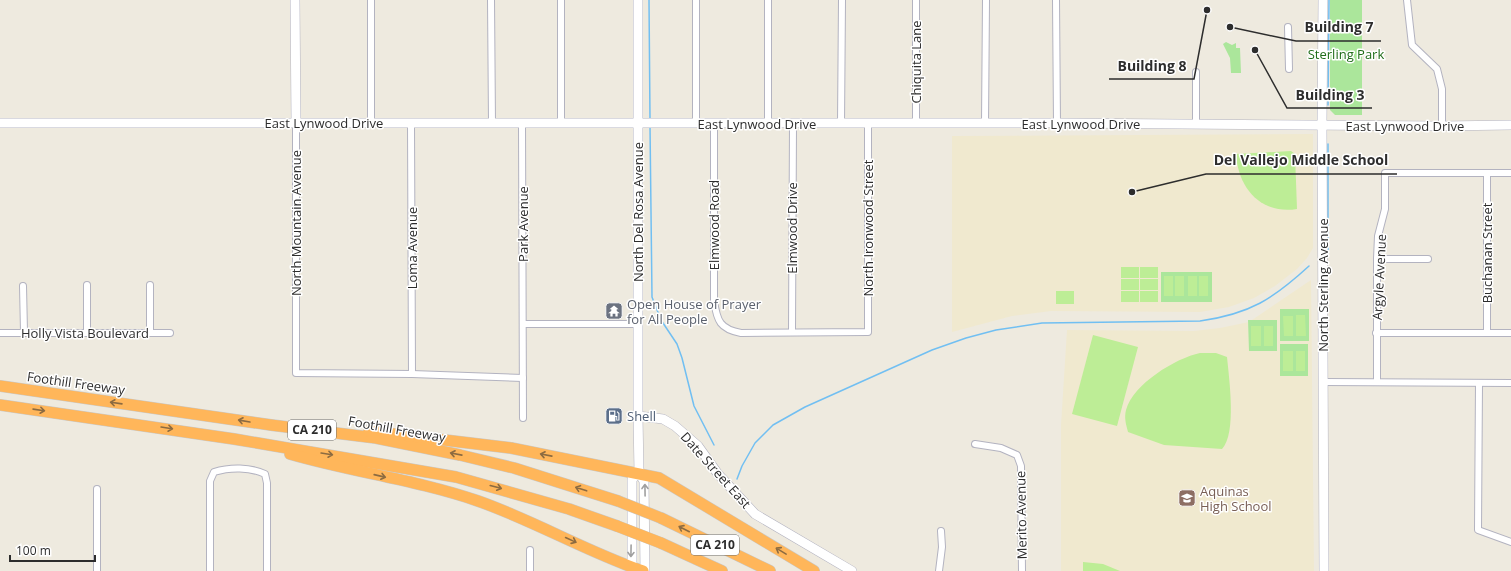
<svg xmlns="http://www.w3.org/2000/svg" width="1511" height="571" font-family="'Open Sans',sans-serif">
<style>
.education{fill:#f0e9cf}
.green{fill:#abe69b}
.pitch{fill:#bded96}
.lines{fill:none;stroke-linecap:round;stroke-linejoin:round}
.stream{stroke:#71bff2;stroke-width:1.5}
.street-casing{stroke:#b3b3c0;stroke-width:8}
.secondary-casing{stroke:#b3b3c0;stroke-width:10}
.highway-casing{stroke:#c8c8c8;stroke-width:12}
.street{stroke:#fff;stroke-width:6}
.secondary{stroke:#fff;stroke-width:9}
.highway{stroke:#ffb65a;stroke-width:11}
.highway-bridge-casing{stroke:#c8c8c8;stroke-width:12;stroke-linecap:butt}
.highway-bridge{stroke:#ffb65a;stroke-width:11}
.oneway{stroke:#8c6b41}
.oneway2{stroke:#a0a0a0}
.labels{text-anchor:middle;stroke-width:3;stroke-linejoin:round;paint-order:stroke}
.shield{fill:#fff;stroke:#6c6c6c;stroke-width:1}
.shield-label{font-size:12px;font-weight:bold;fill:#2d2d2d}
.park-label{font-size:13px;fill:#206d19;stroke:#fff}
.street-label{font-size:13px;fill:#2d2d2d;stroke:#fff}
.worship-label{font-size:13px;fill:#5b616d;stroke:#fff;text-anchor:start}
.service-label{font-size:13px;fill:#4e5e75;stroke:#fff;text-anchor:start}
.education-label{font-size:13px;fill:#785e54;stroke:#fff;text-anchor:start}
.leader{fill:none;stroke:#2d2d2d;stroke-width:1.5}
.callout-dot{fill:#2d2d2d;stroke:#fff;stroke-width:1.5}
.callout-label{font-size:14px;text-anchor:middle;font-weight:bold;fill:#2d2d2d;stroke:#fff;stroke-width:3;stroke-linejoin:round;paint-order:stroke}
</style>
<rect width="100%" height="100%" fill="#eeeadf"/>
<g class="education">
<polygon points="1313,134 1313,248 1307,258 1297,269 1275,286 1254,298 1229,307 1200,312 1051,311 1012,316 952,332 952,136"/>
<polygon points="1311,280 1314,571 1061,571 1061,425 1067,330 1194,331 1220,328 1249,322"/>
</g>
<g class="green">
<polygon points="1330,0 1362,0 1362,115 1335,115 1330,110"/>
<polygon points="1226,42 1232,45 1236,43 1236,48 1240,48 1241,73 1231,73 1230,58 1223,44"/>
<rect x="1161" y="272" width="51" height="30"/>
<rect x="1280" y="309" width="29" height="32"/>
<polygon points="1248,320 1277,320 1277,351 1249,351"/>
<rect x="1280" y="344" width="28" height="32"/>
</g>
<g class="pitch">
<path d="M1291 151 1295 154 1297 209C1261 215 1238 188 1236 154Z"/>
<rect x="1121" y="267" width="18" height="11"/>
<rect x="1140" y="267" width="18" height="11"/>
<rect x="1164" y="276" width="9" height="20"/>
<rect x="1175" y="276" width="9" height="20"/>
<rect x="1188" y="276" width="9" height="20"/>
<rect x="1199" y="276" width="9" height="20"/>
<rect x="1121" y="279" width="18" height="11"/>
<rect x="1140" y="279" width="18" height="11"/>
<rect x="1056" y="291" width="18" height="13"/>
<rect x="1121" y="291" width="18" height="11"/>
<rect x="1140" y="291" width="18" height="11"/>
<polygon points="1296,315 1305,315 1306,336 1296,336"/>
<polygon points="1283,316 1293,316 1293,336 1284,336"/>
<rect x="1251" y="326" width="10" height="20"/>
<rect x="1264" y="326" width="9" height="20"/>
<polygon points="1093,335 1138,347 1117,426 1072,414"/>
<rect x="1283" y="351" width="10" height="20"/>
<rect x="1296" y="351" width="9" height="20"/>
<path d="M1200 353H1216L1227 357C1229 378 1237 434 1222 449L1164 445 1128 432C1126 424 1124 418 1126 410 1133 384 1176 358 1200 353Z"/>
<polygon points="1083,562 1103,564 1120,571 1083,571"/>
</g>
<g class="lines">
<g class="stream">
<polyline points="649,0 650,120"/>
<polyline points="1328,105 1329,0"/>
<polyline points="650,126 652,297 661,320 677,344 682,358 694,406 714,445"/>
<polyline points="1328,253 1328,144"/>
<path d="M737 479 742 466 755 443 773 425 805 407 932 350 966 338 996 330 1042 323 1200 321C1250 314 1273 299 1309 266"/>
</g>
<defs>
<g id="street">
<polyline points="371,0 371,123"/>
<polyline points="491,0 492,123"/>
<polyline points="561,0 561,124"/>
<polyline points="696,0 696,124"/>
<polyline points="768,0 768,124"/>
<polyline points="916,0 916,124"/>
<polyline points="1056,0 1057,123"/>
<polyline points="1407,0 1412,45 1437,69 1442,89 1442,126"/>
<polyline points="1288,27 1289,69"/>
<polyline points="1310,27 1322,27"/>
<polyline points="296,123 296,373 412,374 523,378"/>
<polyline points="411,123 412,374"/>
<polyline points="522,124 523,418"/>
<path d="M714 124V301C717 321 720 329 741 333L868 332V124"/>
<polyline points="841,124 842,0"/>
<polyline points="985,124 986,0"/>
<polyline points="1196,124 1196,72"/>
<polyline points="1377,259 1428,259"/>
<polyline points="87,285 87,332"/>
<polyline points="150,285 150,333"/>
<polyline points="23,286 24,332"/>
<polyline points="524,324 638,324"/>
<polyline points="792,332 793,124"/>
<polyline points="0,333 170,333"/>
<polyline points="1376,333 1511,333"/>
<polyline points="1487,333 1487,173"/>
<polyline points="1323,382 1511,383"/>
<polyline points="1377,382 1377,259 1378,236 1385,209 1385,173 1511,173"/>
<polyline points="1479,383 1478,530 1511,542"/>
<polyline points="975,444 1001,448 1017,455 1021,466 1022,571"/>
<polyline points="530,550 530,571"/>
<polyline points="97,571 97,489"/>
<path d="M210 571V481L214 472C230 467 250 467 265 474L267 483V571"/>
<polyline points="939,571 942,547 941,531"/>
</g>
<g id="secondary">
<polyline points="295,0 296,123"/>
<polyline points="638,0 638,416 639,473 644,481 645,571"/>
<polyline points="1323,0 1322,125 1324,571"/>
<polyline points="0,123 1057,123 1442,126 1511,125"/>
<polyline points="638,416 663,419 675,426 698,446 718,474 755,514 852,571"/>
<polyline points="632,571 632,479 639,473"/>
</g>
<g id="highway">
<polyline points="0,386 271,425 376,438 460,455 514,468 618,501"/>
<polyline points="0,405 234,439 456,477 569,509 617,526"/>
<polyline points="369,431 511,448 659,478 814,571"/>
<path d="M290 454C352 472 417 480 478 501 535 521 587 552 643 571"/>
<polyline points="661,518 770,571"/>
<polyline points="661,543 722,571"/>
</g>
</defs>
<use href="#street" class="street-casing"/>
<use href="#secondary" class="secondary-casing"/>
<use href="#highway" class="highway-casing"/>
<use href="#street" class="street"/>
<use href="#secondary" class="secondary"/>
<use href="#highway" class="highway"/>
<defs>
<g id="highway-bridge">
<polyline points="618,501 661,518"/>
<polyline points="617,526 661,543"/>
</g>
</defs>
<use href="#highway-bridge" class="highway-bridge-casing"/>
<use href="#highway-bridge" class="highway-bridge"/>
</g>
<defs><path id="oneway-shaft" d="M-6 0H5M1.5-3L5.5 0L1.5 3" fill="none" stroke-width="1.6" stroke-linecap="round" stroke-linejoin="round"/></defs>
<g class="oneway">
<use href="#oneway-shaft" transform="translate(116 403) rotate(-172)"/>
<use href="#oneway-shaft" transform="translate(39 410) rotate(8)"/>
<use href="#oneway-shaft" transform="translate(244 421) rotate(-170)"/>
<use href="#oneway-shaft" transform="translate(167 428) rotate(9)"/>
<use href="#oneway-shaft" transform="translate(327 454) rotate(9)"/>
<use href="#oneway-shaft" transform="translate(456 454) rotate(-169)"/>
<use href="#oneway-shaft" transform="translate(546 455) rotate(-169)"/>
<use href="#oneway-shaft" transform="translate(380 476) rotate(13)"/>
<use href="#oneway-shaft" transform="translate(496 487) rotate(15)"/>
<use href="#oneway-shaft" transform="translate(581 489) rotate(-162)"/>
<use href="#oneway-shaft" transform="translate(684 529) rotate(-153)"/>
<use href="#oneway-shaft" transform="translate(571 540) rotate(25)"/>
<use href="#oneway-shaft" transform="translate(781 551) rotate(-149)"/>
</g>
<g class="oneway2">
<use href="#oneway-shaft" transform="translate(645 490) rotate(-91)"/>
<use href="#oneway-shaft" transform="translate(631 551) rotate(91)"/>
</g>
<defs>
<symbol id="temple-square" viewBox="-11 -11 22 22"><rect x="-9" y="-9" width="18" height="18" rx="4" fill="#6b7280" stroke="#fff"/><path d="M0-6L5-2H3V0L6.5 2.5H4V6H1.5V3h-3V6H-4V2.5H-6.5L-3 0V-2H-5Z" fill="#fff"/></symbol>
<symbol id="fuel-square" viewBox="-11 -11 22 22"><rect x="-9" y="-9" width="18" height="18" rx="4" fill="#5c6f8a" stroke="#fff"/><path d="M-5.5-6h7V0h2V4h1.3V-2.5L3-4.5l.8-.8L6-3V5H2.5V1h-1V6h-7ZM-4.2-4.7v3.2H.2V-4.7Z" fill="#fff"/></symbol>
<symbol id="school-square" viewBox="-11 -11 22 22"><rect x="-9" y="-9" width="18" height="18" rx="4" fill="#8d6e63" stroke="#fff"/><path d="M0-5L7-2L0 1L-7-2ZM-4 1L0 2.5L4 1V4Q0 6-4 4Z" fill="#fff"/></symbol>
</defs>
<g fill-rule="evenodd">
<use href="#temple-square" x="604" y="301" width="20" height="20"/>
<use href="#fuel-square" x="604" y="406" width="20" height="20"/>
<use href="#school-square" x="1177" y="488" width="20" height="20"/>
</g>
<g class="labels">
<g class="shield">
<rect x="288" y="420" width="48" height="20" rx="3"/>
<rect x="691" y="535" width="48" height="20" rx="3"/>
</g>
<g class="shield-label">
<text x="312" y="434">CA 210</text>
<text x="715" y="549">CA 210</text>
</g>
<g class="park-label">
<text x="1346" y="59">Sterling Park</text>
</g>
<g class="street-label">
<text transform="translate(916 62) rotate(-90)" y="5">Chiquita Lane</text>
<text x="324" y="128">East Lynwood Drive</text>
<text x="757" y="129">East Lynwood Drive</text>
<text x="1081" y="129">East Lynwood Drive</text>
<text x="1405" y="131">East Lynwood Drive</text>
<text transform="translate(638 212) rotate(-90)" y="5">North Del Rosa Avenue</text>
<text transform="translate(296 223) rotate(-90)" y="5">North Mountain Avenue</text>
<text transform="translate(523 224) rotate(-90)" y="5">Park Avenue</text>
<text transform="translate(714 225) rotate(-90)" y="5">Elmwood Road</text>
<text transform="translate(792 228) rotate(-90)" y="5">Elmwood Drive</text>
<text transform="translate(868 228) rotate(-90)" y="5">North Ironwood Street</text>
<text transform="translate(412 248) rotate(-90)" y="5">Loma Avenue</text>
<text transform="translate(1487 253) rotate(-90)" y="5">Buchanan Street</text>
<text transform="translate(1379 277) rotate(-87)" y="5">Argyle Avenue</text>
<text transform="translate(1323 285) rotate(-90)" y="5">North Sterling Avenue</text>
<text x="85" y="338">Holly Vista Boulevard</text>
<text transform="translate(76 383) rotate(8)" y="5">Foothill Freeway</text>
<text transform="translate(397 429) rotate(10)" y="5">Foothill Freeway</text>
<text transform="translate(716 470) rotate(48)" y="5">Date Street East</text>
<text transform="translate(1021 515) rotate(-91)" y="5">Merito Avenue</text>
</g>
<g class="worship-label">
<text x="627" y="309">Open House of Prayer<tspan x="627" dy="15">for All People</tspan></text>
</g>
<g class="service-label">
<text x="627" y="421">Shell</text>
</g>
<g class="education-label">
<text x="1200" y="496">Aquinas<tspan x="1200" dy="15">High School</tspan></text>
</g>
</g>
<path class="leader" d="M1230 27L1296 41H1381M1207 10L1194 79H1109M1255 50L1287 108H1372M1132 192L1206 174H1397"/>
<g class="callout-dot">
<circle cx="1230" cy="27" r="4"/>
<circle cx="1207" cy="10" r="4"/>
<circle cx="1255" cy="50" r="4"/>
<circle cx="1132" cy="192" r="4"/>
</g>
<g class="callout-label">
<text x="1339" y="32">Building 7</text>
<text x="1152" y="71">Building 8</text>
<text x="1330" y="100">Building 3</text>
<text x="1301" y="165">Del Vallejo Middle School</text>
</g>
<path d="M10 555v6h85v-6" fill="none" stroke="#2d2d2d" stroke-width="2"/>
<text x="16" y="555" font-size="12" fill="#2d2d2d" stroke="#ffffff" stroke-width="3" paint-order="stroke">100 m</text>
</svg>
